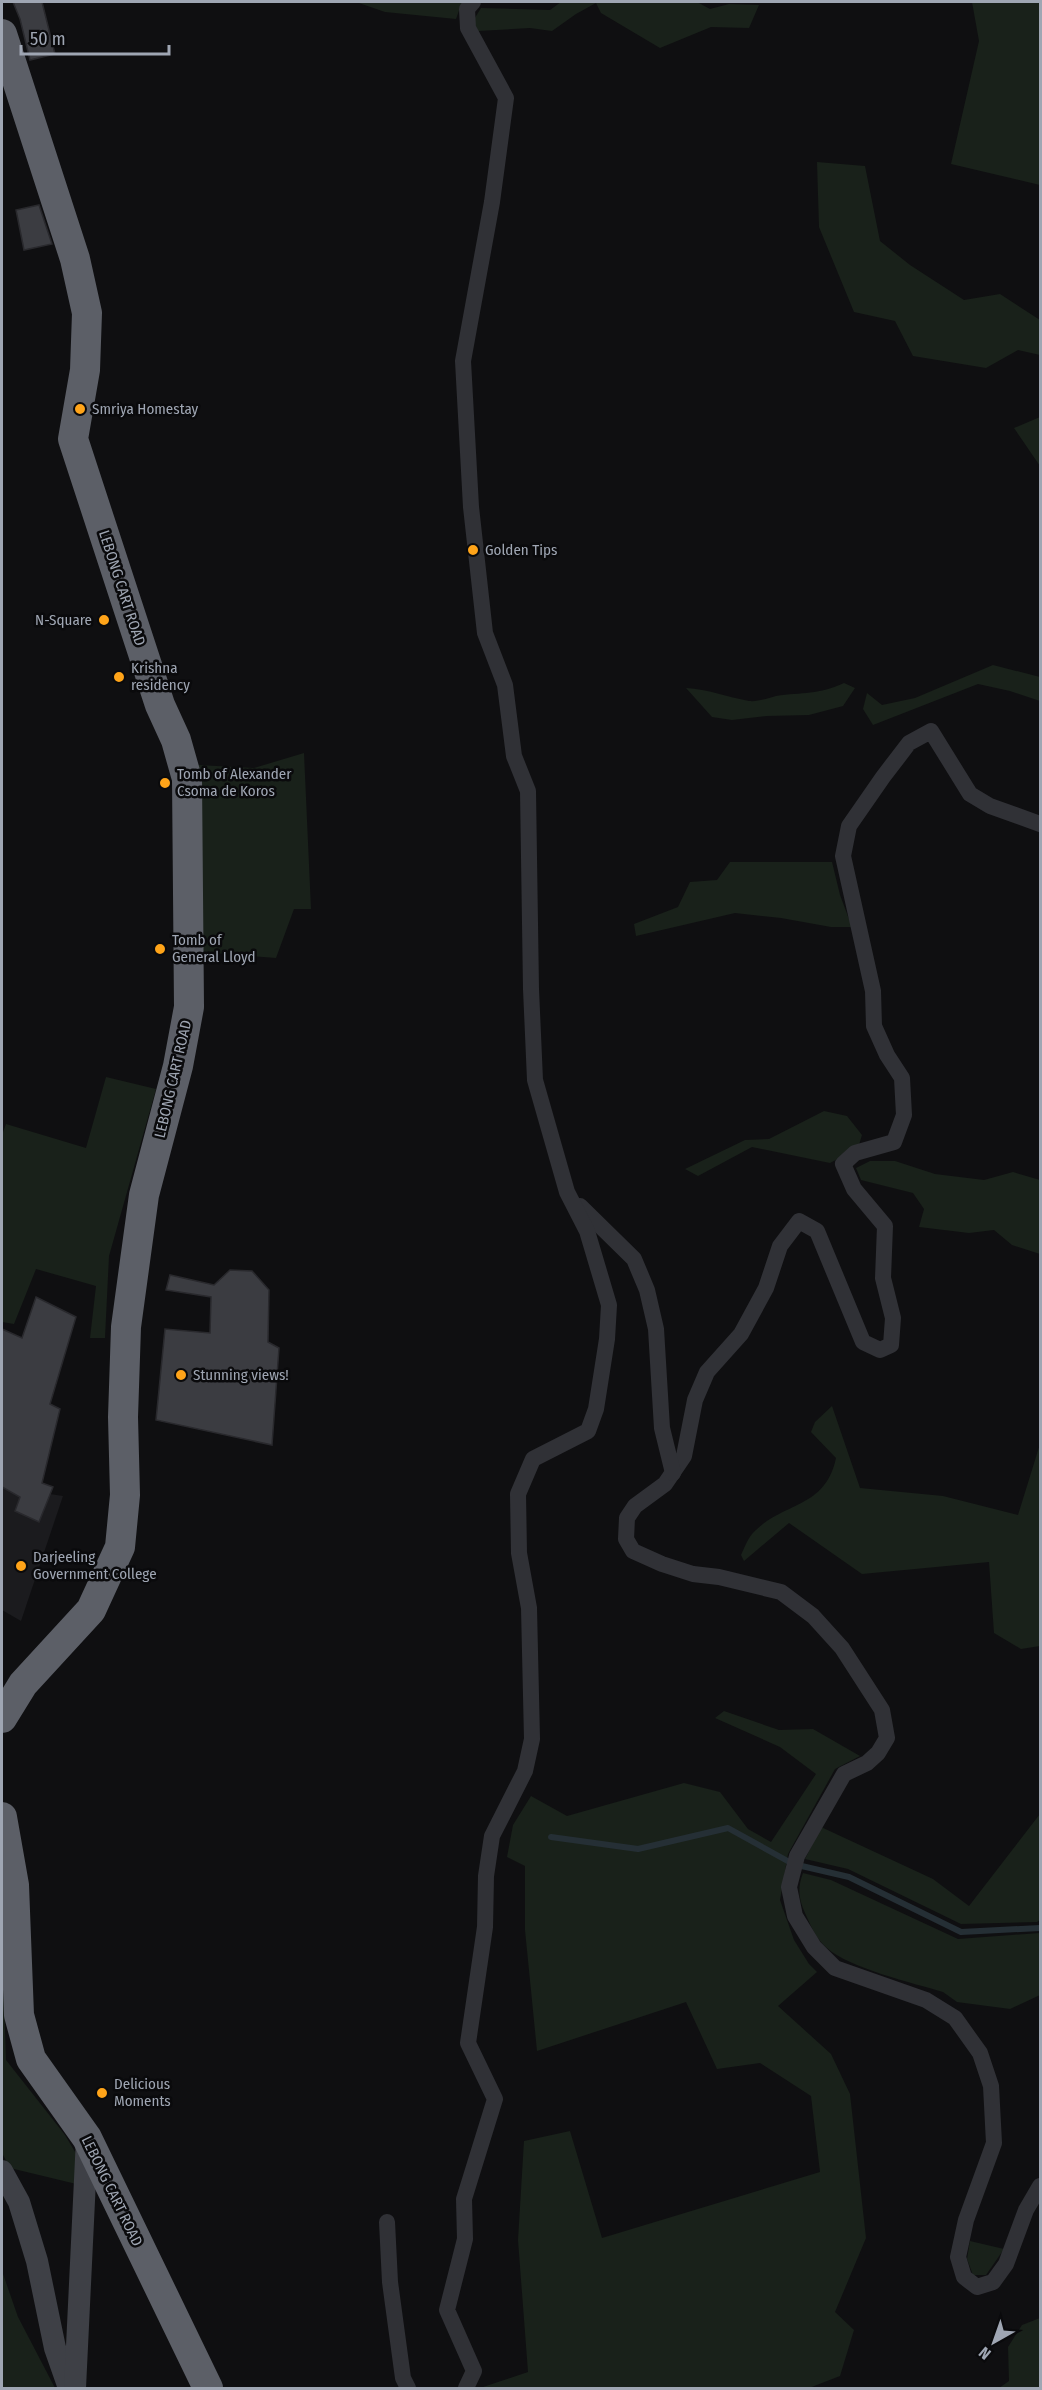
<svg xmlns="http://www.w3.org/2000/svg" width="1042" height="2390" font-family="'Fira Sans Condensed',sans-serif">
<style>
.built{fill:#1b1b1e}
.green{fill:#19211a}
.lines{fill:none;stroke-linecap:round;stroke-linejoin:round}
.stream{stroke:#252f35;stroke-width:6}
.building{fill:#3b3c41;stroke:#29292d;stroke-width:1.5}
.street{stroke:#303136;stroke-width:16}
.secondary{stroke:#3e4046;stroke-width:22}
.highway{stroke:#5c5f67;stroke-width:30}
.poi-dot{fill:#ffa419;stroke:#0a0a0c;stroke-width:2}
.labels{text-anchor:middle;stroke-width:5;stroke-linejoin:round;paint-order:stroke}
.poi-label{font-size:15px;fill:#9fa6b3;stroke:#0a0a0c;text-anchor:start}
.street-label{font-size:15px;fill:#9fa6b3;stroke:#0a0a0c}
</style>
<rect width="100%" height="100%" fill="#0f0f11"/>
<polygon class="built" points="2,1487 20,1497 39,1521 50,1494 63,1496 21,1621 2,1610"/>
<g class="green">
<polygon points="329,2 462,2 456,19 385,12 356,2"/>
<polygon points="561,2 697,2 710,9 729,4 759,5 749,28 711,27 660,48 601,13 596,3 576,14 552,31 530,28 478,31 473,21 481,8 550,10"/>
<polygon points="972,2 1040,2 1040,185 951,164 979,41"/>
<polygon points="817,162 865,166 880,241 910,265 964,300 1000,294 1040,320 1040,355 1018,350 986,368 913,356 895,321 854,312 819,227"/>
<polygon points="1040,417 1040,466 1014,428"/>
<polygon points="993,665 1040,677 1040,701 1010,691 978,684 873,725 863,709 867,693 882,705 915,698"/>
<path d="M844 683 855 688 843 706 809 715 767 716 732 720 712 717 686 688C708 689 727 697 749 701 758 702 768 698 776 696 802 692 819 695 844 683Z"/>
<polygon points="304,753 311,909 294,909 276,958 200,952 198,765 254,768"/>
<polygon points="730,862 832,862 840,895 852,927 831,927 781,918 735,913 636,936 634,924 678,907 690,882 717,880"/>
<polygon points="106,1077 156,1089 109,1256 105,1338 90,1338 96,1286 36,1269 14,1324 2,1322 2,1135 6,1124 86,1148"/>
<polygon points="824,1111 847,1116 862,1135 858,1148 830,1163 752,1147 698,1176 685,1169 745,1140 769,1139"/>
<polygon points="870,1161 895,1161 935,1174 984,1180 1013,1172 1040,1180 1040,1254 1012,1245 994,1230 969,1233 919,1227 924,1209 913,1193 861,1180 856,1168"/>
<path d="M832 1406 860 1488 943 1496 1018 1515 1040 1444V1646L1021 1649 994 1633 989 1562 862 1574 789 1523 744 1561 741 1555C744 1549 747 1540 752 1534 782 1501 825 1510 836 1458L811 1432 815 1422Z"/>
<polygon points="724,1711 779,1730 813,1729 860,1756 835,1769 788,1854 780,1900 794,1940 809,1964 817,1972 778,2006 831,2054 850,2094 866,2238 835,2312 854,2330 840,2376 809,2388 480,2388 528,2372 518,2240 524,2141 570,2131 602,2238 820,2172 811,2096 760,2063 717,2069 686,2002 537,2051 525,1930 525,1866 507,1857 513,1825 531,1796 567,1816 684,1783 720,1792 748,1829 771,1842 816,1774 780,1747 715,1718"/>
<polygon points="1040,1814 1040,1920 1037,1922 961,1924 848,1869 805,1859 821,1827 933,1879 969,1906"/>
<path d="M803 1873 831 1880 958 1939 1040 1933V1995L1010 2009 957 2002 943 1992C913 1983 849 1968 827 1948 816 1939 811 1926 805 1913 799 1899 797 1889 803 1873Z"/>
<polygon points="2,1936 6,2060 65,2135 97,2189 10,2168 2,2153"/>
<polygon points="970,2241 1004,2249 986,2275 973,2275 967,2259"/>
<polygon points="2,2271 18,2317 55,2388 2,2388"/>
<polygon points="1040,2318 1040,2388 999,2388 1009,2381 1008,2347 1022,2325"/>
</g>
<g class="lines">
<polyline class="stream" points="551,1837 638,1849 728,1828 793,1864 849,1877 961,1932 1040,1928"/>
</g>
<g class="building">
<polygon points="13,2 42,2 55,54 30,60 20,19"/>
<polygon points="39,205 52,244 24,250 16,210"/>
<polygon points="230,1270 252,1271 269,1290 268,1342 279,1348 272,1445 156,1420 165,1329 210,1333 211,1297 166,1290 170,1275 214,1285"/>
<polygon points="36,1297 76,1317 50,1404 60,1409 42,1483 53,1487 39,1522 15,1511 20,1497 2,1487 2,1329 22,1338"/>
</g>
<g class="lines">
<g class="street">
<polyline points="1040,824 990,806 970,794 931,731 909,743 883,777 849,826 843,856 873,991 874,1026 887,1055 902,1078 904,1115 894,1142 855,1153 843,1164 854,1189 885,1226 883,1278 893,1318 891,1345 880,1350 863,1342 817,1231 799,1221 780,1246 766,1288 741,1334 707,1372 695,1400 684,1456 665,1484 635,1506 627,1518 626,1539 633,1551 662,1564 693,1574 719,1577 781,1592 813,1616 842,1648 882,1710 887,1738 878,1753 867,1763 844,1774 797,1856 789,1887 795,1916 814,1947 835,1968 926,2000 955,2018 980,2053 991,2086 994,2143 966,2220 958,2257 964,2277 977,2287 993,2282 1006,2264 1026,2210 1040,2186"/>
<polyline points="580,1206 634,1259 647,1290 656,1329 662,1428 673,1473"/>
<polyline points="387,2222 390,2282 403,2378 408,2388"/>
<polyline points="466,2388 474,2371 447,2310 465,2239 464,2199 495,2099 468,2043 485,1927 486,1876 492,1836 525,1771 532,1739 529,1608 519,1553 518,1494 533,1459 588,1431 596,1409 607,1339 609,1305 587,1231 567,1192 535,1080 531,989 528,791 514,756 505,685 485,633 471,507 463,361 492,202 506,98 468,28 467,9 473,2"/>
</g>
<g class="secondary">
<polyline points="2,2171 19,2202 37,2261 55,2348 69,2388"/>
<polyline points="75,2388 87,2138"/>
</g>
<g class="highway">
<polyline points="2,34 75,259 87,313 85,370 73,439 160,705 176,740 187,779 189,1007 178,1066 144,1195 126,1327 123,1417 125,1495 120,1547 91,1610 23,1684 2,1718"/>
<polyline points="2,1817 14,1885 19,2015 31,2059 87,2138 208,2388"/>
</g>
</g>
<g class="poi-dot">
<circle cx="80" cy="409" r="6"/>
<circle cx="473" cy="550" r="6"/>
<circle cx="104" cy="620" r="6"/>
<circle cx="119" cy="677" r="6"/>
<circle cx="165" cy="783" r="6"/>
<circle cx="160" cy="949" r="6"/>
<circle cx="181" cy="1375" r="6"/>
<circle cx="21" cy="1566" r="6"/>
<circle cx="102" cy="2093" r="6"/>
</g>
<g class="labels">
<g class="poi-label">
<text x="92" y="414">Smriya Homestay</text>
<text x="485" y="555">Golden Tips</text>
<text x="92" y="625" text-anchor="end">N-Square</text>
<text x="131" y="673">Krishna<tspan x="131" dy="17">residency</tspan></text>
<text x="177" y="779">Tomb of Alexander<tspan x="177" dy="17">Csoma de Koros</tspan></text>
<text x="172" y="945">Tomb of<tspan x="172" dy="17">General Lloyd</tspan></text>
<text x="193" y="1380">Stunning views!</text>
<text x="33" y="1562">Darjeeling<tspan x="33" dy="17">Government College</tspan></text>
<text x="114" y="2089">Delicious<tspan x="114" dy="17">Moments</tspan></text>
</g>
<g class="street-label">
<text transform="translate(122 588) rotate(72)" y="5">LEBONG CART ROAD</text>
<text transform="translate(173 1079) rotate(-77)" y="5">LEBONG CART ROAD</text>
<text transform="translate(112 2191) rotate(64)" y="5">LEBONG CART ROAD</text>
</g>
</g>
<rect width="1042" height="2390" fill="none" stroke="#9fa6b3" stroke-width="6"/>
<g transform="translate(994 2342) rotate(220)" stroke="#0a0a0c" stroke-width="4.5" paint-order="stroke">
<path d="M0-4.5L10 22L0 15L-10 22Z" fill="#9fa6b3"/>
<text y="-9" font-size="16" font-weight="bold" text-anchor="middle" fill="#9fa6b3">N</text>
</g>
<path d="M21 45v9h148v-9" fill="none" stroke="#9fa6b3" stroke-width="3"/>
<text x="30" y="45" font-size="18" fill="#9fa6b3" stroke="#0a0a0c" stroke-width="4.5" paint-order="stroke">50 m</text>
</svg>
